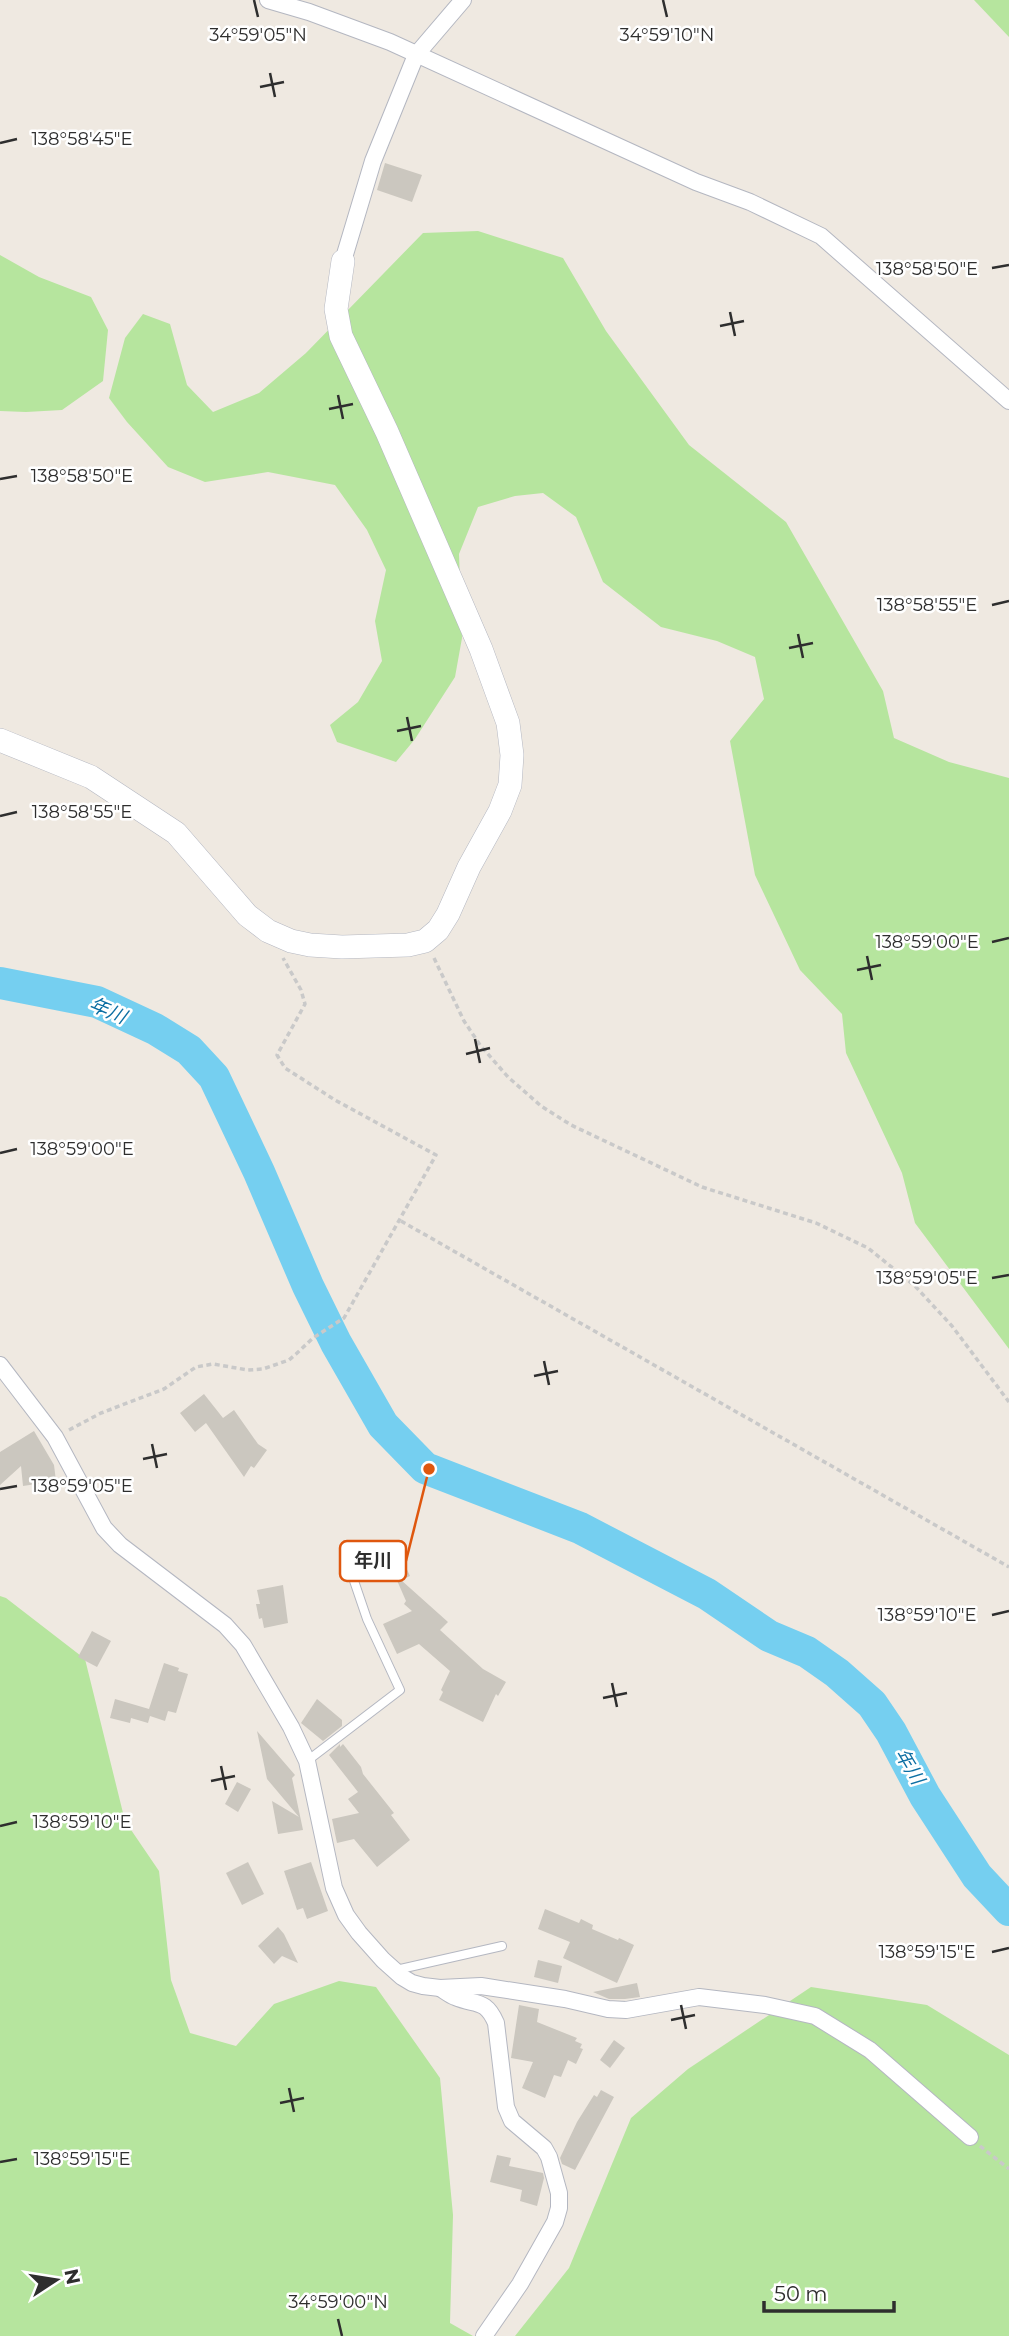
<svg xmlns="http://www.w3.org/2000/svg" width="1009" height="2336" font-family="Montserrat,'Noto Sans JP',sans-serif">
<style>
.green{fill:#b6e59e}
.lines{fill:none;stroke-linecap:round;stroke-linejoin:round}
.river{stroke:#75cff0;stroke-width:32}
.building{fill:#cbc7bf}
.lane-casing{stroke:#b4b7c1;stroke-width:10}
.street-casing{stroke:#b4b7c1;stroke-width:18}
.secondary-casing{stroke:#b4b7c1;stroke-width:24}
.path{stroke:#c9c9c9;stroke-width:3.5;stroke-dasharray:5 3.5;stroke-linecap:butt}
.lane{stroke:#fff;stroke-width:8}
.street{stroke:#fff;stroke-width:16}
.secondary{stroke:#fff;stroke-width:23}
.ticks{fill:none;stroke:#2e2e2e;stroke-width:2.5}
.labels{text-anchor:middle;stroke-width:5;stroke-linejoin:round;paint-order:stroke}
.water-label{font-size:19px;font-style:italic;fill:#0d6fa3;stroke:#fff}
.ticks-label{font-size:18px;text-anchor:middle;fill:#2e2e2e;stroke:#fff;stroke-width:5;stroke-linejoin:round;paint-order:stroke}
.leader{fill:none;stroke:#df570e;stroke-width:2.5}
.callout-dot{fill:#df570e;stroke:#fff;stroke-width:2.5}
.callout{fill:#fff;stroke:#df570e;stroke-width:2.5}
.callout-label{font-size:19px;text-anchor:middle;font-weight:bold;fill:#2e2e2e}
</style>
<rect width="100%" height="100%" fill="#efe9e1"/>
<g class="green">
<polygon points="974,0 1009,0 1009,37"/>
<polygon points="478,231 563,258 606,331 689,445 786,522 883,691 894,738 949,762 1009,778 1009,1349 915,1223 902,1173 846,1053 842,1014 800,970 755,875 730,741 764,699 755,657 717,641 661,627 603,582 576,517 543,493 515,496 478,507 459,554 462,638 455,677 415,739 396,762 337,742 330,725 358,702 382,661 375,621 386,570 367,530 335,485 268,472 205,482 168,467 127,422 109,398 125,338 143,314 170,324 187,385 213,412 259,393 306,353 423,233"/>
<polygon points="0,255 39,277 91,297 108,330 103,381 62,410 26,412 0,411"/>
<polygon points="0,1596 6,1598 85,1659 125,1821 159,1871 171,1980 190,2033 236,2046 274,2004 339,1981 376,1987 440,2078 453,2215 450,2323 473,2336 0,2336"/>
<polygon points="811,1987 927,2005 1009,2055 1009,2336 515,2336 569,2268 631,2118 688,2069"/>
</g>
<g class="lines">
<polyline class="river" points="0,983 97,1002 155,1029 189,1050 214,1077 259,1172 308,1286 336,1343 383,1425 425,1468 580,1528 707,1594 769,1636 807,1652 837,1673 872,1704 891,1732 925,1796 977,1876 1009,1910"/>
</g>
<g class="building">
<polygon points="385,163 422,175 412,202 377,190"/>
<polygon points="204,1394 223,1418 234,1410 258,1444 267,1450 254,1468 251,1466 244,1477 206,1423 195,1432 180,1413"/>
<polygon points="34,1431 54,1465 56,1481 23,1486 21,1466 0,1485 0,1452"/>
<polygon points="404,1563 410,1576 401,1580 448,1622 440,1630 483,1669 506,1682 498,1696 496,1694 483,1722 439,1700 443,1692 441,1690 450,1671 419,1644 397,1654 383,1624 412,1611 404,1604 406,1601 392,1569"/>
<polygon points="283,1585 288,1623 264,1628 262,1618 259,1619 256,1604 260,1604 257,1590"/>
<polygon points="92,1631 111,1641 97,1667 78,1657"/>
<polygon points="164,1663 179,1668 178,1671 188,1674 176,1713 168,1711 165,1721 150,1716 148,1723 131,1718 130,1723 110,1718 115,1699 149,1709"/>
<polygon points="317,1699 342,1720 342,1726 323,1741 301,1723"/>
<polygon points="257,1731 295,1775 292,1778 303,1830 278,1834 272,1801 299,1817 267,1779"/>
<polygon points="340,1744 340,1747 343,1744 361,1767 363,1774 394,1813 391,1815 410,1840 377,1867 354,1839 337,1843 332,1819 359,1813 348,1799 358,1792 329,1755"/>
<polygon points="237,1782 251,1789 238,1812 225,1804"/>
<polygon points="248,1862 264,1894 242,1905 226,1873"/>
<polygon points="311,1862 328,1911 307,1919 303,1908 297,1910 284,1871"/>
<polygon points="545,1909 579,1923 581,1919 593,1925 592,1929 618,1940 619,1938 634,1945 617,1983 563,1958 570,1942 538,1929"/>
<polygon points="278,1927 284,1934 298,1963 282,1956 274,1964 258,1946"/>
<polygon points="538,1960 562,1966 558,1983 534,1977"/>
<polygon points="637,1983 640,1997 625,1999 609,1999 593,1992"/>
<polygon points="519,2005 539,2009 537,2022 577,2038 575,2041 582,2044 580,2048 583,2049 576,2064 568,2060 561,2077 554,2075 545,2098 522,2088 533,2062 511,2058"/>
<polygon points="614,2040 625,2048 610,2068 600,2060"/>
<polygon points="601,2090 614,2097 575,2170 562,2164 560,2158 577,2122 594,2095 597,2097"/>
<polygon points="497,2155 511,2158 509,2166 543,2173 544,2178 537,2206 520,2201 522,2190 490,2182"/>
</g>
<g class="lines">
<defs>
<g id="lane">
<polyline points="307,1761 400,1690 367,1619 351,1572"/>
<polyline points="396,1970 502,1946"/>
</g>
<g id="street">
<polyline points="268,0 309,12 390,42 696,182 750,202 821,236 1009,401"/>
<polyline points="343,261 373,161 416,55 463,0"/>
<polyline points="0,1365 55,1437 104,1528 120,1545 225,1625 243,1645 291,1727 307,1761 334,1888 346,1915 359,1933 383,1960 402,1977 412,1983 423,1986 440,1988 481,1986 565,1999 608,2009 626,2010 699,1997 765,2005 815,2016 870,2050 970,2137"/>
<path d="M440 1988C445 1991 450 1995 455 1997 476 2006 485 1998 496 2023L506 2107 512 2121 544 2148 549 2157 559 2193V2208L555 2222 520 2284 484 2336"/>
</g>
<polyline id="secondary" points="0,740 91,777 176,833 247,915 268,931 291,941 310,945 342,947 408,945 425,941 438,930 448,914 469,867 500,811 510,785 512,755 508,723 481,649 387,432 341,336 336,309 343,261"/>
</defs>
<use href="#lane" class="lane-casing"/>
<use href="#street" class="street-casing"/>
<use href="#secondary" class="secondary-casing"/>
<g class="path">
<polyline points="434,958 464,1021 480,1045 508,1077 541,1106 571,1125 702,1187 816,1223 868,1248 915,1286 952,1326 1009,1402"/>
<polyline points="401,1221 1009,1567"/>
<polyline points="69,1430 101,1413 164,1389 196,1367 213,1364 248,1370 263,1369 289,1360 296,1354 313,1338 344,1318 436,1155 335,1100 285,1068 277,1055 305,1004 301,990 283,958"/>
<polyline points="980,2146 1009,2169"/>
</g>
<use href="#lane" class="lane"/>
<use href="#street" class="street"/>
<use href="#secondary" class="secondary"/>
</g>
<path class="ticks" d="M254 0 258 17M663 0 667 17M270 73 275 97M260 87 284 82M0 143 17 139M992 268 1009 265M730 312 735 336M720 326 744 321M338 395 343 419M329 409 353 404M0 479 17 476M992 605 1009 601M798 634 803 658M789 648 813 643M407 717 412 741M397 731 421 726M0 816 17 812M992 942 1009 938M867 956 872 980M857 970 881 965M475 1039 480 1063M466 1054 490 1048M0 1153 17 1149M992 1278 1009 1275M544 1361 549 1385M534 1376 558 1371M152 1444 157 1468M143 1459 167 1454M0 1489 17 1486M992 1615 1009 1611M612 1683 617 1707M603 1698 627 1693M221 1766 226 1790M211 1781 235 1776M0 1826 17 1822M992 1952 1009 1948M681 2005 686 2029M671 2020 695 2015M289 2088 294 2112M280 2103 304 2098M0 2162 17 2159M338 2319 342 2336"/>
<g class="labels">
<g class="water-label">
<text transform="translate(108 1010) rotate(23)" y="7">年川</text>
<text transform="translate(910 1766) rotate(59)" y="7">年川</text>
</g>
</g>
<g class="ticks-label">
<text x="258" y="41">34°59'05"N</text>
<text x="667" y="41">34°59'10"N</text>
<text x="82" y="145">138°58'45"E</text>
<text x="927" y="275">138°58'50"E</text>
<text x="82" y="482">138°58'50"E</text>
<text x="927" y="611">138°58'55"E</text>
<text x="82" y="818">138°58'55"E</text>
<text x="927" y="948">138°59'00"E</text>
<text x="82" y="1155">138°59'00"E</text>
<text x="927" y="1284">138°59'05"E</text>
<text x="82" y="1492">138°59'05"E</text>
<text x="927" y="1621">138°59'10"E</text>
<text x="82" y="1828">138°59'10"E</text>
<text x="927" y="1958">138°59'15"E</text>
<text x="82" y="2165">138°59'15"E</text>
<text x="338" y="2308">34°59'00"N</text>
</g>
<path class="leader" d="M429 1469L406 1561"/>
<circle class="callout-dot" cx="429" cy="1469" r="7"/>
<rect class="callout" x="340" y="1541" width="66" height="40" rx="7"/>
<g class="callout-label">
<text x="373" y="1567">年川</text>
</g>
<g transform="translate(56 2280) rotate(78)" stroke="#ffffff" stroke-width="5" paint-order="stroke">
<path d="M0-5L12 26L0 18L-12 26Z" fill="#2e2e2e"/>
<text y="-10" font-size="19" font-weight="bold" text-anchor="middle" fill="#2e2e2e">N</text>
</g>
<path d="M764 2301v10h130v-10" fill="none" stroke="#2e2e2e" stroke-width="3.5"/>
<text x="774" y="2301" font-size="21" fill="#2e2e2e" stroke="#ffffff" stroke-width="5" paint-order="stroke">50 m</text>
</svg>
